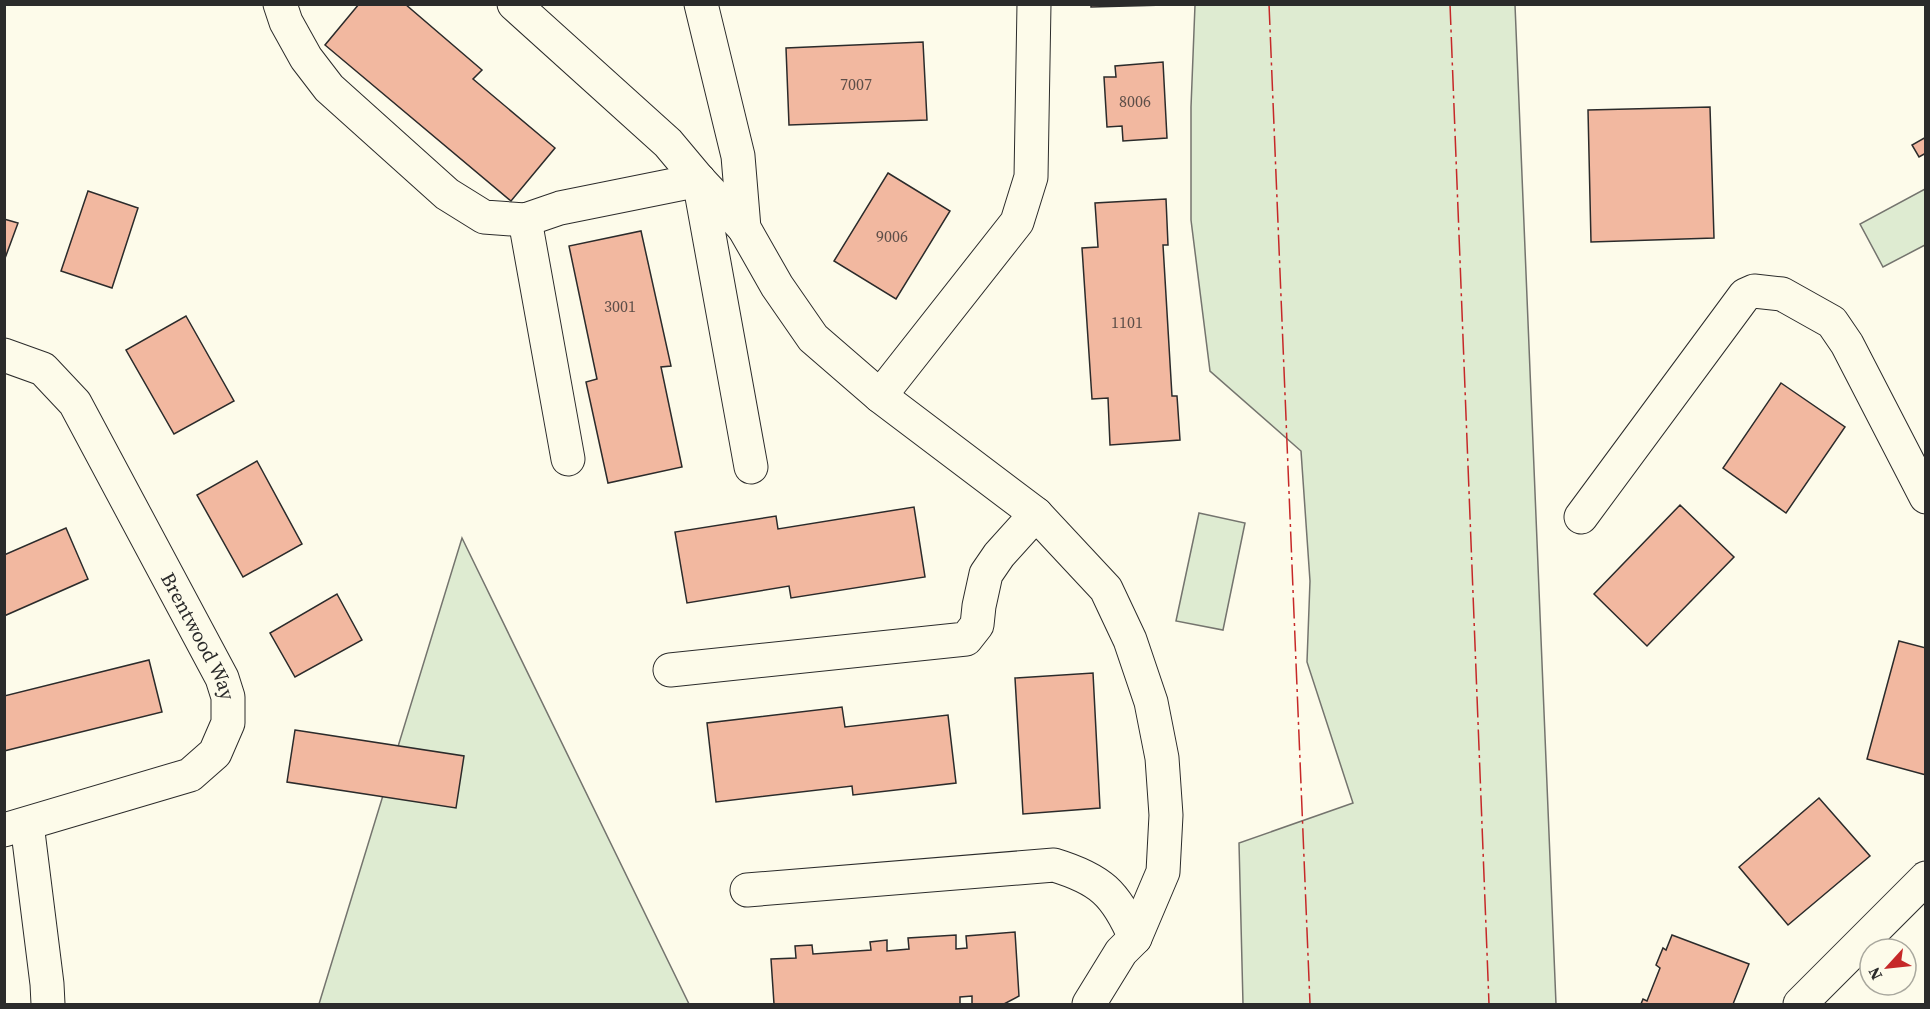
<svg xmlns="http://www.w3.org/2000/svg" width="1930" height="1009" font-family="'Source Serif 4',serif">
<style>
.green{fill:#deebd1;stroke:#74746e;stroke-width:1.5}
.building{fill:#f2b8a0;stroke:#2b2b2b;stroke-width:1.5}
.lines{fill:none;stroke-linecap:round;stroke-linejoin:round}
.minor-casing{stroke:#2b2b2b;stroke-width:35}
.minor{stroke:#fdfbea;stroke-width:33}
.power{stroke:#c62828;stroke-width:1.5;stroke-dasharray:21 4.5 3 4.5;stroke-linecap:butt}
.labels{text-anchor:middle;stroke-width:4.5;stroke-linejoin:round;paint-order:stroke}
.number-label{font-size:16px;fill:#5d4e48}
.street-label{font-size:20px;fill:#2b2b2b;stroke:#fdfbea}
</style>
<rect width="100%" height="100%" fill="#fdfbea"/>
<g class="green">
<polygon points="1195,5 1515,5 1556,1004 1243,1004 1239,843 1353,803 1307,662 1310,581 1301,451 1210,371 1191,220 1191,107"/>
<polygon points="1925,189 1925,245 1883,267 1860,224"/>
<polygon points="1199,513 1245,523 1223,630 1176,621"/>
<polygon points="462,538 689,1004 319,1004"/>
</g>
<g class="building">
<polygon points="359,4 405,4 482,70 473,79 555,148 511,201 325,45"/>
<polygon points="1091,4 1165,4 1165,5 1091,7"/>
<polygon points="923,42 927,120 789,125 786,48"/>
<polygon points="1163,62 1167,138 1123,141 1122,126 1107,127 1104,77 1116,77 1115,66"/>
<polygon points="1710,107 1714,238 1591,242 1588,110"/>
<polygon points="1926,137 1926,153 1919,157 1912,145"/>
<polygon points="888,173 950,211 896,299 834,261"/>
<polygon points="88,191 138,208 112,288 61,271"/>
<polygon points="1166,199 1168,245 1163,245 1172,396 1177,396 1180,440 1110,445 1108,398 1092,399 1082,248 1098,247 1095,203"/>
<polygon points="4,219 18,223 4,261"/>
<polygon points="641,231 671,366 661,367 682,467 608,483 586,382 597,379 569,246"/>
<polygon points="186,316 234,401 174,434 126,350"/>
<polygon points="1781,383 1845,427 1786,513 1723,468"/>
<polygon points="257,461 302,544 243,577 197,495"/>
<polygon points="1680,505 1734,557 1647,646 1594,594"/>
<polygon points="914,507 925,577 791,598 789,586 687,603 675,532 776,516 778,529"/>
<polygon points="66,528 88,579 4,616 4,555"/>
<polygon points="337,594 362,640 295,677 270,633"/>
<polygon points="1899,641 1926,648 1926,775 1867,759"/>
<polygon points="149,660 162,712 4,751 4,696"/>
<polygon points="1093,673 1100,808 1023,814 1015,678"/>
<polygon points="842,707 845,727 948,715 956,783 853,795 852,786 716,802 707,723"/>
<polygon points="295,730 464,756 456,808 287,782"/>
<polygon points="1819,798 1870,856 1788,925 1739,867"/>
<polygon points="1015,932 1019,996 1004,1004 972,1004 972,996 960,997 960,1004 774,1004 771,959 796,958 795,946 812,945 813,954 871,950 870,942 887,940 887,951 909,949 908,938 956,935 956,949 967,948 966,936"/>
<polygon points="1672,935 1749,964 1733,1004 1641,1004 1643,999 1647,1001 1660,968 1656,965 1663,948 1666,950"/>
</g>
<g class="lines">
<defs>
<g id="minor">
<polyline points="280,4 286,22 306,58 329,88 447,194 484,217 525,220 560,208 699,180"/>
<polyline points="514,4 668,143 699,180 744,228"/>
<polyline points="701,4 738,156 744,228 777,286 813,338 880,396 1036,514 1106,589 1130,640 1151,702 1162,758 1166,815 1163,872 1135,938 1121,952 1089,1004"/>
<polyline points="699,180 751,467"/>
<polyline points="525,220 568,459"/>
<path id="s1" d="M4 355 43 369 75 403 222 678 228 697V723L215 753 190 775 4 830"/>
<polyline points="880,396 1017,222 1031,177 1034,4"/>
<polyline points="1581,517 1745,295 1754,291 1782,294 1832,322 1847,344 1926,497"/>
<polyline points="670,670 966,639 977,625 979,606 986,574 999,555 1036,514"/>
<polyline points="27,824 47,984 48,1004"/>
<path d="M747 890 1054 865C1100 879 1116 893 1135 938"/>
<polyline points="1800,1004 1926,878"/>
</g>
</defs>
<use href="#minor" class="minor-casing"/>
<use href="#minor" class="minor"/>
<g class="power">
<polyline points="1269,4 1310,1004"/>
<polyline points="1450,4 1489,1004"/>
</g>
</g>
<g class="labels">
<g class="number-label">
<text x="856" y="90">7007</text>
<text x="1135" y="107">8006</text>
<text x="892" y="242">9006</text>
<text x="620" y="312">3001</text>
<text x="1127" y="328">1101</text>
</g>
<g class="street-label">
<text dy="7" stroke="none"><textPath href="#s1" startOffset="352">Brentwood Way</textPath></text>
</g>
</g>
<rect width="1930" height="1009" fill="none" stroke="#2b2b2b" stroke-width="12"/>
<g transform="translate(1888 967) rotate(243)"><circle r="28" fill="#fdfbea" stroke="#a9a89e" stroke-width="1.5"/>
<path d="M0-4.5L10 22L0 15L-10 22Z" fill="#c62828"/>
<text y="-9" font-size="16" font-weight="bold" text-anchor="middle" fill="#2b2b2b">N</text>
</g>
</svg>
